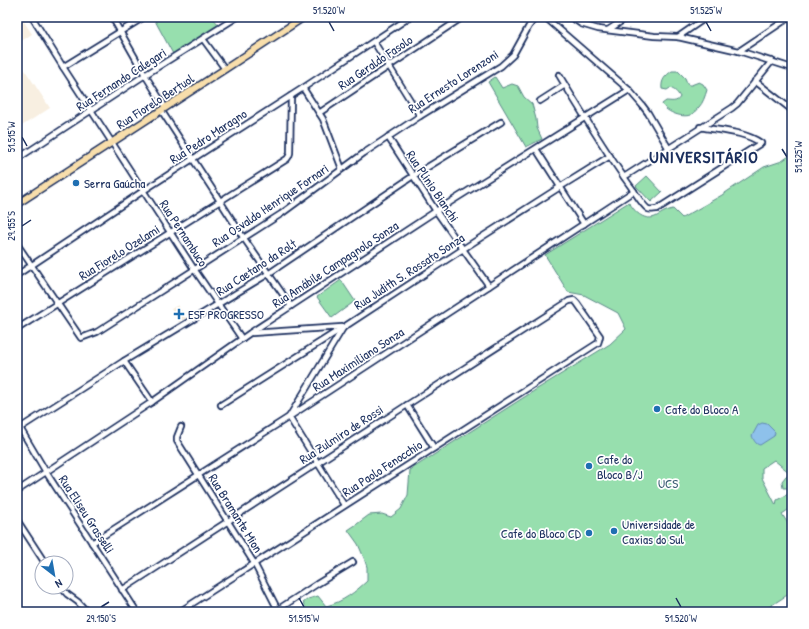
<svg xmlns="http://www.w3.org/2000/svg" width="809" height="629" font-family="'Patrick Hand',sans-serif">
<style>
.built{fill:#f8efe1}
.green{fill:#97dfae;stroke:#598786}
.water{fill:#8ec1eb;stroke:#6087b3}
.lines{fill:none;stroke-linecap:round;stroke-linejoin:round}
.minor-casing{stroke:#1b2f5e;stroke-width:8}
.major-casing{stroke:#1b2f5e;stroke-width:9}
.minor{stroke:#fff;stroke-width:4.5}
.major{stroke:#f8deab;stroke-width:6}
.ticks{fill:none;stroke:#1b2f5e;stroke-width:1.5}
.poi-dot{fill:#1f6fb2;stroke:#fff;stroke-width:1.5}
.labels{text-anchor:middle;stroke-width:3.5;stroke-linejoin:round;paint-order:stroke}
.street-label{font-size:13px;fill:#1b2f5e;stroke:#fff}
.poi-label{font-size:13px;fill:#1b2f5e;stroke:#fff;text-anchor:start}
.park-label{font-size:13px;fill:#3a5b72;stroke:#fff}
.district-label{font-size:17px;font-weight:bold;letter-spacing:1px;fill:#1b2f5e;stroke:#fff}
.neatline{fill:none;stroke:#1b2f5e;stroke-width:1.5}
.ticks-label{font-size:10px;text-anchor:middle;fill:#1b2f5e}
</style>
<rect width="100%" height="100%" fill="#fff"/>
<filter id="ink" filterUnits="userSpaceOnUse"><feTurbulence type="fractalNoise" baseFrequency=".025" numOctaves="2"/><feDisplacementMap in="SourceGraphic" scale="8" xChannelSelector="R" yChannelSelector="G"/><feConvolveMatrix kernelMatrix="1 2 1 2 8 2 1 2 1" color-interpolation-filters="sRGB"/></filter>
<g filter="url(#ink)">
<g class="built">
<polygon points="17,17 21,17 32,34 17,44"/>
<polygon points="17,58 50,108 17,129"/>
<polygon points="178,305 186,318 179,322 171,309"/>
</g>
<g class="green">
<polygon points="153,17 212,17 219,25 173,54"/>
<path d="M672 71H678L685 78 688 85H691L699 82 703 84 707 90C705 96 703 103 699 107 697 109 695 112 692 114 685 119 666 113 662 104L666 101C671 101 677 103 680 97 677 92 675 90 670 88L667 90 662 89C661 80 665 76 672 71Z"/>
<polygon points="495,77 502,88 512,84 518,86 524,97 532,104 536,119 537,128 542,139 526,147 488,82"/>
<path d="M792 154V486L789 488H783L782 481 786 476 790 473 774 460 762 468V478L776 505 777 500 792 492V509L788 510 782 514 792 530V592L761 612H308L303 603 308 599 318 596 326 606C343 602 355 592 367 581V567L364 558 358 544 348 530 357 524 369 515 382 514 391 517 401 509 408 495 410 470 537 389 610 344 626 329 618 313 584 295 568 292 545 255 629 202C634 211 643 221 655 217 661 214 664 211 673 209L682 218 722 195 764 167 782 161Z"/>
<polygon points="647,176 662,192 651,202 636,186"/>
<polygon points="341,280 355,301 332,318 317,297"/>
</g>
<path class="water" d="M762 423 767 424 775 432 774 436 760 445C755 444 754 440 752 436L758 425Z"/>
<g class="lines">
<defs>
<g id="minor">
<polyline points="32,17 63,67 194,269 242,339"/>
<polyline points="112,17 145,75 165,107"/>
<polyline points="545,17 629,90 642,105 648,113 669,149"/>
<polyline points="571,17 581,24 598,29 654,36 678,37 739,51 792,68"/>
<polyline points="608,30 628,17"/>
<polyline points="678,37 707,17"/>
<polyline points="203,39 225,69"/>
<polyline points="374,42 420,116"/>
<polyline points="739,51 790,17"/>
<polyline points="63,67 144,17"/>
<polyline points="559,75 565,85"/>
<polyline points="755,81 792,110"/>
<polyline points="303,88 323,119 342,169"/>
<path d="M540 101 565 85C586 119 607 154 631 187 635 192 642 205 648 209 651 210 654 209 657 209L761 143C743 131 721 131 700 127"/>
<polyline points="161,110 220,201 243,237 291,306"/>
<polyline points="319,113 463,17"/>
<polyline points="388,137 436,211 489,286"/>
<polyline points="536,149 584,224"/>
<polyline points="17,159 145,75 237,17"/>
<polyline points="624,177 732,108 737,104 772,61"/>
<polyline points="17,244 81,338 97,332 281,214 364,153 420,116 501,66 513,55 529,26 536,17"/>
<polyline points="17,275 143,191 303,88 410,17"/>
<polyline points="343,328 289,417 344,505"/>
<polyline points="17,329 287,159 289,156 290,153 291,96"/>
<polyline points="252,333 342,327"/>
<polyline points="124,361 152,402"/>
<polyline points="221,405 344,327 463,249 560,187 610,156"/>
<polyline points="407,405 434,448"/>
<polyline points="181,427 177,437 177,441 254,563 279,612"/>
<polyline points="17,491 152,402 250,333 436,211 629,90"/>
<polyline points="17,520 45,563"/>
<polyline points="92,543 289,417 634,191"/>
<polyline points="61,587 67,594 78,602 87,612"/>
<polyline points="122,590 407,405 569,301 574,300 577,303 600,336 599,340 598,343 179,612"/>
<polyline points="17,611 18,612"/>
<polyline points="137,612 46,472 20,428 124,361 268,274 413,176 501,122"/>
<polyline points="274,612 317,584 353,562"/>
</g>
<polyline id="major" points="17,204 225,69 304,17"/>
</defs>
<use href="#minor" class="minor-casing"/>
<use href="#major" class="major-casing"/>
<use href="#minor" class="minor"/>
<use href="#major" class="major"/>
</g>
</g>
<path class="ticks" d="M329 22 334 31M706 22 711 31M22 137 27 146M782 149 787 157M22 226 31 220M299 598 304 607M676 598 681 607M101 607 109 602"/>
<g class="poi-dot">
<circle cx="76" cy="183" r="4"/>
<path d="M177 308h4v4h4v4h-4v4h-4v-4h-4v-4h4z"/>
<circle cx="657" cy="409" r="4"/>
<circle cx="589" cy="466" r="4"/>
<circle cx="614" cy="531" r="4"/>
<circle cx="589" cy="533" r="4"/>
</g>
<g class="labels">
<g class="street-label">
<text transform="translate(375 62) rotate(-34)" y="5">Rua Geraldo Fasolo</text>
<text transform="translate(121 79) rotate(-33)" y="5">Rua Fernando Calegari</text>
<text transform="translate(453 81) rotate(-33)" y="5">Rua Ernesto Lorenzoni</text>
<text transform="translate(155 101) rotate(-33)" y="5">Rua Fiorelo Bertuol</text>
<text transform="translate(208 136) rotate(-33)" y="5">Rua Pedro Maragno</text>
<text transform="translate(433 186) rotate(56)" y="5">Rua Plinio Bianchi</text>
<text transform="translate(270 205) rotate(-34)" y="5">Rua Osvaldo Henrique Fornari</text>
<text transform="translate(184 233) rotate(57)" y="5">Rua Pernambuco</text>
<text transform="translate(119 252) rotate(-32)" y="5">Rua Fiorelo Ozelami</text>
<text transform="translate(335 264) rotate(-33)" y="5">Rua Amábile Campagnolo Sonza</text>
<text transform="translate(256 267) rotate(-33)" y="5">Rua Caetano da Rolt</text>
<text transform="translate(409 271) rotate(-33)" y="5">Rua Judith S. Rossato Sonza</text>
<text transform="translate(358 359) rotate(-33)" y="5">Rua Maximiliano Sonza</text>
<text transform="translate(341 434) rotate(-33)" y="5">Rua Zulmiro de Rossi</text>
<text transform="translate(382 468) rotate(-33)" y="5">Rua Paolo Fenocchio</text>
<text transform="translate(236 513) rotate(58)" y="5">Rua Bramante Mion</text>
<text transform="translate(87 514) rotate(57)" y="5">Rua Eliseu Grasselli</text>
</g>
<g class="poi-label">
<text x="84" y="188">Serra Gaúcha</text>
<text x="188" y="319">ESF PROGRESSO</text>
<text x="665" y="414">Cafe do Bloco A</text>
<text x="597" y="464">Cafe do<tspan x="597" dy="15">Bloco B/J</tspan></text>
<text x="622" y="529">Universidade de<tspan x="622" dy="15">Caxias do Sul</tspan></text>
<text x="581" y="538" text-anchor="end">Cafe do Bloco CD</text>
</g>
<g class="park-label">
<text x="668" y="488">UCS</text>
</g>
<g class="district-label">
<text x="704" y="163">UNIVERSITÁRIO</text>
</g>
</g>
<rect width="809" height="629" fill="none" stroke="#fff" stroke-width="44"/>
<g transform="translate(54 575) rotate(149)"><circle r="19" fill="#ffffff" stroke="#a4acbf"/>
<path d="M0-3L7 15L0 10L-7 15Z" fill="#1f6fb2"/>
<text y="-6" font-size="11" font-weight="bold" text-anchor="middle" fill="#1b2f5e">N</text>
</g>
<rect x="22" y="22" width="765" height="585" class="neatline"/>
<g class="ticks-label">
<text x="329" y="14">51.520°W</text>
<text x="706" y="14">51.525°W</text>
<text transform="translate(11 137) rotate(-90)" y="4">51.515°W</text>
<text transform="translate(798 157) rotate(-90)" y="4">51.525°W</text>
<text transform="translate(11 226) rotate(-90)" y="4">29.155°S</text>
<text x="101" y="622">29.150°S</text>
<text x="304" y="622">51.515°W</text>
<text x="681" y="622">51.520°W</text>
</g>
</svg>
